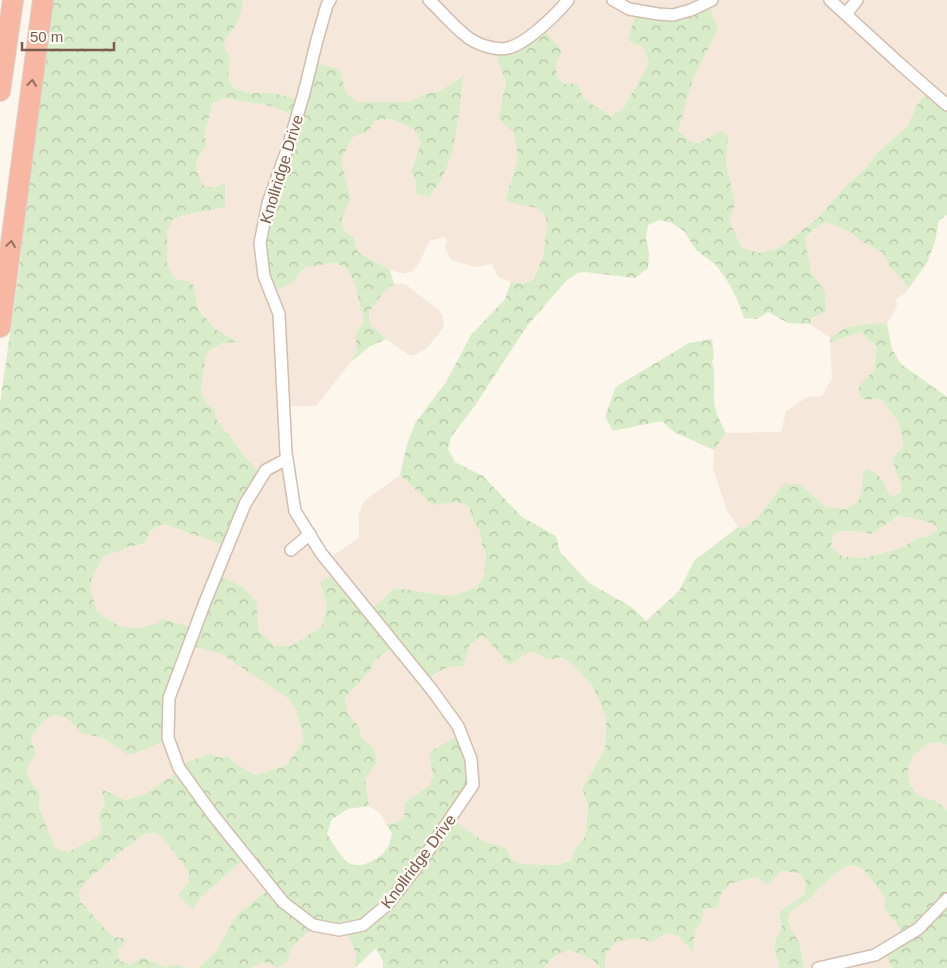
<svg xmlns="http://www.w3.org/2000/svg" width="947" height="968" font-family="Arial,sans-serif">
<style>
.residential{fill:#f5e8da}
.forest{fill:url(#forest-crowns);fill-rule:evenodd}
.lines{fill:none;stroke-linecap:round;stroke-linejoin:round}
.minor-casing{stroke:#d1beb0;stroke-width:14}
.motorway-casing{stroke:#dad1cd;stroke-width:22}
.minor{stroke:#fff;stroke-width:11}
.motorway{stroke:#f7b7a3;stroke-width:20}
.oneway{stroke:#936e5e}
.labels{text-anchor:middle;stroke-width:4.5;stroke-linejoin:round;paint-order:stroke}
.street-label{font-size:16px;fill:#7a5c4d;stroke:#fffaf3}
</style>
<defs>
<pattern id="forest-crowns" width="20" height="18" patternUnits="userSpaceOnUse" patternTransform="scale(1.25)"><rect width="20" height="18" fill="#d8ecc9"/><path d="M2 6a3 3 0 1 1 6 0M12 15a3 3 0 1 1 6 0" fill="none" stroke="#b4c2a5"/></pattern>
</defs>
<rect width="100%" height="100%" fill="#fdf6ec"/>
<g class="residential">
<polygon points="243,0 947,0 947,102 917,105 907,127 877,153 866,168 846,186 817,219 779,248 759,253 741,247 728,220 733,212 735,202 726,162 728,138 719,131 700,143 691,142 677,131 693,79 718,29 643,47 649,63 623,109 610,116 584,99 577,83 565,84 557,77 556,62 498,62 506,80 498,118 514,133 518,158 505,200 536,208 545,215 547,222 543,257 534,279 523,284 511,282 498,277 492,264 476,267 451,260 445,248 447,239 444,237 429,241 420,262 413,271 405,274 390,270 359,253 356,247 354,238 343,229 342,217 351,200 341,159 353,136 368,131 376,120 391,119 409,127 416,131 421,143 411,170 416,182 416,193 462,76 440,91 424,94 410,102 357,102 346,93 340,70 299,100 274,93 249,93 233,88 228,76 230,57 225,51 224,41 238,21"/>
<polygon points="225,98 271,106 295,116 292,283 305,267 335,263 347,268 355,285 364,321 356,334 356,352 351,362 316,406 285,406 293,511 326,560 359,538 359,514 364,501 400,475 432,505 456,502 469,507 474,524 480,531 482,546 486,552 484,577 476,588 450,596 395,588 367,613 320,583 327,606 322,626 291,646 275,646 258,630 194,628 159,623 134,629 120,627 97,611 90,586 92,578 103,557 114,552 118,553 127,547 144,544 151,530 164,524 226,546 249,460 216,419 214,410 207,405 201,391 206,355 210,350 222,343 238,341 215,329 198,308 194,286 189,281 178,280 172,275 167,263 167,232 172,220 184,215 225,207 224,182 214,188 203,185 195,172 198,155 207,145 204,135 213,103"/>
<polygon points="826,222 850,232 864,243 883,253 891,268 909,288 906,293 896,299 897,307 887,324 874,323 847,327 830,338 810,324 825,292 811,271 805,239 810,232"/>
<polygon points="394,284 405,284 439,310 443,317 444,327 427,348 413,356 406,353 386,339 370,324 369,312 385,290"/>
<polygon points="860,332 877,347 874,370 859,386 869,400 876,398 883,401 898,422 901,431 903,446 892,459 901,486 901,493 891,497 881,477 863,473 861,494 858,502 846,509 826,507 800,484 784,484 757,518 744,528 738,527 727,511 713,468 714,450 726,433 781,432 786,411 807,397 822,396 832,378 830,342"/>
<polygon points="898,516 912,518 934,524 937,530 928,536 917,538 904,547 865,558 843,557 831,546 833,535 840,531 865,532 871,534"/>
<polygon points="483,636 527,653 534,652 548,660 562,657 573,665 594,688 606,718 605,748 588,779 582,788 588,806 585,837 576,847 571,859 558,865 520,864 511,859 505,848 483,841 451,819 429,757 433,776 429,786 405,802 404,818 395,823 386,824 380,813 369,806 365,779 374,749 361,736 360,728 348,714 345,697 370,671 374,661 394,647 425,682 445,667 452,666 464,666 470,644"/>
<polygon points="192,646 221,654 289,699 297,712 304,740 287,765 255,775 236,764 229,756 178,772 145,794 125,800 101,790 105,803 98,816 102,827 97,837 68,852 55,848 39,807 40,793 28,779 26,771 30,761 36,755 31,738 43,721 51,716 62,715 76,725 82,733 101,737 127,754 165,741 168,703"/>
<polygon points="939,742 947,745 947,810 936,801 917,795 909,783 908,767 914,755 928,744"/>
<polygon points="156,833 164,839 189,872 193,910 200,898 244,859 268,889 235,917 217,951 198,968 185,968 178,964 165,967 143,957 131,964 120,961 114,937 108,932 81,902 79,893 84,883 119,853 145,834"/>
<polygon points="851,865 863,869 885,898 885,910 897,924 903,937 885,952 893,968 804,968 800,944 790,928 788,918 791,911 811,898 817,890 841,869"/>
<polygon points="780,871 799,873 806,882 804,895 779,912 782,928 776,939 774,947 780,968 605,968 606,953 616,942 635,938 651,942 668,933 678,936 692,951 695,930 701,923 704,909 718,907 721,895 730,884"/>
<polygon points="311,927 346,931 356,953 355,968 251,968 263,962 271,964 279,967 288,961 291,948"/>
<polygon points="569,950 593,960 600,968 544,968 554,956"/>
</g>
<g class="forest">
<path d="M49 0H243C242 7 241 14 238 21 232 35 216 40 230 57L228 76 233 88 249 93H274L299 100 311 62 340 70 346 93 357 102H410L424 94 440 91 463 76C460 108 456 152 441 180 438 186 433 191 429 197L416 193V182L411 171 421 143 416 131 409 127 391 119 376 120 368 131 353 137 341 159 351 200 342 217 343 229 354 238 356 247 359 253 390 270 394 284 385 290 369 312 370 324 386 339 369 347 351 362 356 352V334L364 321 355 285 347 268 335 263 305 267 292 283 270 292 259 248 295 116 271 106 225 98 213 103 204 135 207 145C194 161 193 167 203 185L214 188 225 182V207L184 215 172 220 167 232V263L172 275 178 280 189 281 194 286 198 309 215 329 239 342 222 343 210 350 206 355 201 391 207 405 214 409 216 419 261 476 226 546 164 524 151 530 144 544 127 547 118 553 113 552 103 557 92 578 90 586 97 611C117 625 122 632 148 626 154 624 158 624 162 619L193 628 219 576 243 587 257 603 258 630 275 646H291L322 626 327 606 320 583 334 573 367 613 395 588 450 596 476 588 484 577 486 552 482 546 480 531 474 524 469 507 456 502 432 505 400 475 407 444 416 422 446 382 471 335 505 299 511 282 523 284 534 279 543 257 547 222 545 215 536 208 505 201 518 158 514 133 498 118 506 81 498 62 497 50 543 29 562 51 556 62 557 77 565 84 577 83 584 99 610 116 623 109 649 63 643 47 628 40 637 10 659 15 709 6 718 29 693 79 678 131 691 142 700 143 719 131 726 133 728 138 726 162 735 202 733 212 729 220 741 247 759 253 779 248 817 219 846 186 866 168 877 153 907 127 917 105 931 89 947 102V215L939 220 935 242 927 263 909 288 891 268 883 253 864 243 850 232 826 222 810 232 805 239 811 271 825 292 826 311 812 318 810 324 788 323 768 312 757 319 744 318 739 304 730 285 716 265 696 250 684 231 672 223 659 220 648 225 646 238 649 253 648 268 635 278 584 272 578 273 567 280 527 326 474 407 451 437 448 449 455 462 483 476 522 517 556 536 560 552 589 583 633 608 646 621 679 591 694 561 738 527 744 528 757 518 784 484H800L826 507 846 509 858 502 861 494 863 473 868 469C882 474 884 484 891 497L901 493V486L892 459 903 446 901 431 898 422 883 401 876 398 869 400 860 398 859 386 874 370 877 347 860 332 830 342V338L847 327 874 323 887 324 892 349 901 364 947 397V745L939 742 928 744 914 755 908 767 909 783 917 795 936 801 947 810V968H893L884 952 903 937 897 924 885 910V898L863 869 851 865 841 869 817 890 811 898 791 911 788 918 790 928 800 944 804 968H780L774 947 776 939 782 928 779 912 804 895 806 882 799 873 780 871 769 885 756 877 730 884 721 894 718 907 704 909 701 923 695 930 693 952 678 936 668 933 651 942 635 938 616 942 606 953 605 968H600L593 960 569 950 554 956 544 968H383V961L376 948 355 968 356 953 346 931 312 927 291 948 288 961 278 968 271 964 263 962 251 968H198L217 951 235 917 268 889 244 859 200 898 193 910 178 895 189 882V872L164 839 156 833 145 834 119 853 84 883 79 894 81 902 108 932 114 937 127 939 117 951 120 961 131 964 143 957 165 967 178 964 185 968H0V403L19 271ZM898 516 912 518 934 524 937 530 928 536 917 538 904 547 865 558 843 557 831 546 833 535 840 531 865 532 871 534ZM483 636 486 638 510 665 527 653 534 652 548 660 562 657 573 665 594 688 606 718 605 748 588 779 582 788 588 806 585 837 576 847 571 860 558 865 520 864 511 859 506 848 483 841 451 819 472 779 461 737H457L432 750 429 757 433 776 429 786 405 802 404 818 395 823 386 824 392 833C391 837 391 841 389 844 385 856 364 869 351 864 343 861 332 842 327 834L332 819 348 809 369 806 365 779 377 762 374 749 361 736 360 728 348 714 345 697 370 671 374 661 393 647 425 682C441 670 443 665 464 666L470 644ZM192 646 221 654 289 699 297 712 304 740 287 765 255 775 236 764 228 756 220 758 211 754 179 765 178 772 145 794 125 800 101 789 105 803 98 816 102 827 97 837 68 852 55 848 39 807 40 793C27 778 20 772 36 755L31 738C35 733 38 727 43 722 57 707 73 721 82 734L101 737 127 754H133L165 741 170 694Z"/>
<path d="M712 339 714 358 712 361C717 376 712 391 715 407 717 416 722 425 726 433L714 450 674 432 662 421 613 431 605 417 615 388 622 383 689 343Z"/>
</g>
<g class="lines">
<defs>
<g id="minor">
<path d="M429 0C441 11 452 25 465 35 475 44 495 51 508 48 526 44 557 14 568 0"/>
<polyline points="613,0 629,9 658,14 673,15 691,10 712,0"/>
<polyline points="830,0 900,64 947,105"/>
<polyline points="846,14 857,0"/>
<polyline points="287,459 266,470 245,504 205,602 169,698 168,738 179,768 213,815 283,902 313,925 339,930 363,925 388,904 420,863 473,785 471,759 458,726 432,690 321,553 295,511 287,459 286,453 279,314 264,276 260,243 268,203 287,150 304,93 317,40 327,5 330,0"/>
<polyline points="291,550 310,534"/>
<polyline points="818,968 875,955 918,929 947,899"/>
</g>
<g id="motorway">
<polyline points="0,91 13,0"/>
<polyline points="0,327 43,0"/>
</g>
</defs>
<use href="#minor" class="minor-casing"/>
<use href="#motorway" class="motorway-casing"/>
<use href="#minor" class="minor"/>
<use href="#motorway" class="motorway"/>
</g>
<defs><path id="oneway-chevron" d="M-2-3.5L2.5 0L-2 3.5" fill="none" stroke-width="1.6" stroke-linecap="round" stroke-linejoin="round" transform="scale(1.25)"/></defs>
<g class="oneway">
<use href="#oneway-chevron" transform="translate(32 83) rotate(-83)"/>
<use href="#oneway-chevron" transform="translate(11 244) rotate(-82)"/>
</g>
<g class="labels">
<g class="street-label">
<text transform="translate(281 169) rotate(-73)" y="6">Knollridge Drive</text>
<text transform="translate(418 861) rotate(-53)" y="6">Knollridge Drive</text>
</g>
</g>
<path d="M22 42v8h92v-8" fill="none" stroke="#7a5c4d" stroke-width="2.5"/>
<text x="30" y="42" font-size="15" fill="#7a5c4d" stroke="#fffaf3" stroke-width="4" paint-order="stroke">50 m</text>
</svg>
